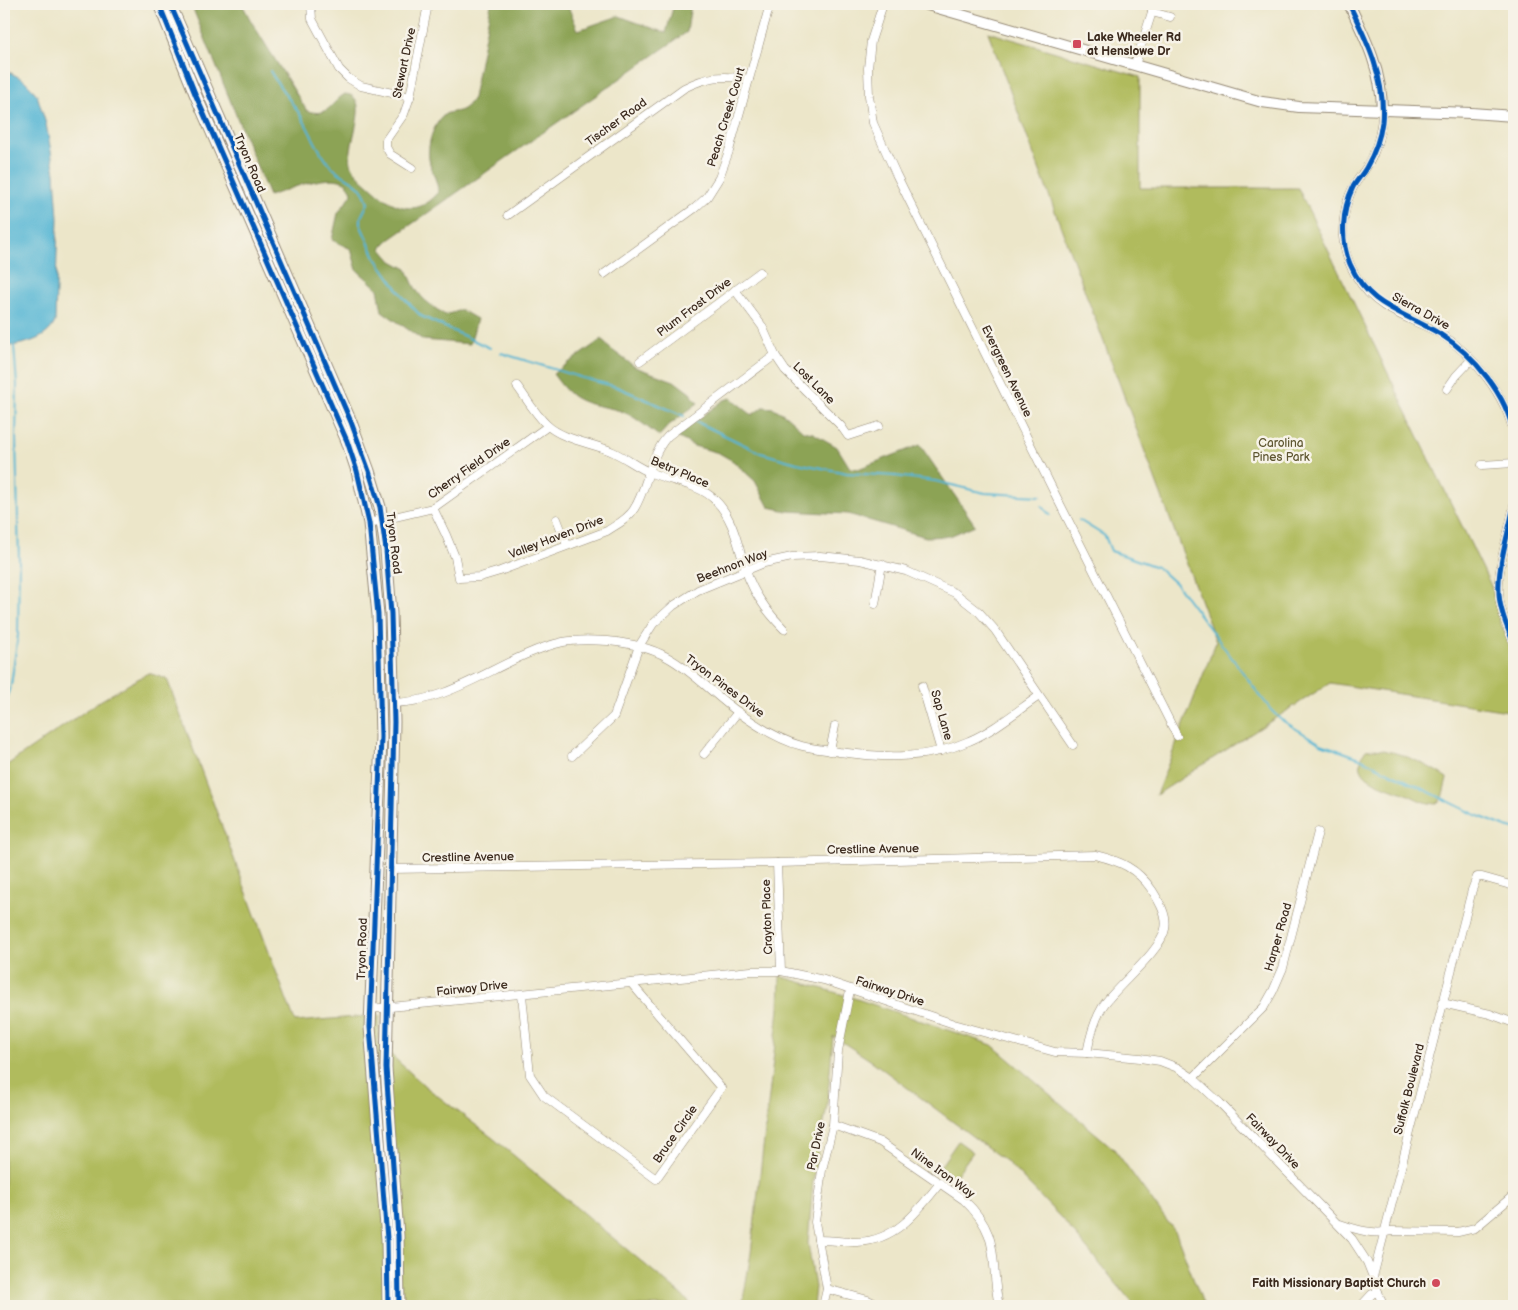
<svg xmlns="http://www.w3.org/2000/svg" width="1518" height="1310" font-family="'Balsamiq Sans',sans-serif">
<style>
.green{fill:#b0bb5d;stroke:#76723e}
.forest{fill:#8ca354;stroke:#646639}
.water{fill:#55b6d4;stroke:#487079}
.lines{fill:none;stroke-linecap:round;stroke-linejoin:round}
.stream{stroke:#55b6d4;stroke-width:2}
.street-casing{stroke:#948874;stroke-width:9}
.secondary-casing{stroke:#948874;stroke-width:12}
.primary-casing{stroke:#948874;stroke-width:13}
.street{stroke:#fff;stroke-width:8}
.secondary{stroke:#fff;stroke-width:10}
.primary{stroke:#fff;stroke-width:11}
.cycleway-casing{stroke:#f7f3e8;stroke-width:8}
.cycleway{stroke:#0057b8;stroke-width:5}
.poi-dot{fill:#d1495b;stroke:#f7f3e8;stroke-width:2}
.labels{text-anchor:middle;stroke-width:5;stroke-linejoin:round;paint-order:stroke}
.poi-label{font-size:12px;font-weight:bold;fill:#3b2a1e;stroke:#f7f3e8;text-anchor:start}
.street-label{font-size:12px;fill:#3b2a1e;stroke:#f7f3e8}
.park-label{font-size:12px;fill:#5e5631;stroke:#f7f3e8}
</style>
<rect width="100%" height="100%" fill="#f7f3e8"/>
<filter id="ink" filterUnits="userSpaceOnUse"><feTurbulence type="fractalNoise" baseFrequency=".02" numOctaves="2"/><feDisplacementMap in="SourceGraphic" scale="10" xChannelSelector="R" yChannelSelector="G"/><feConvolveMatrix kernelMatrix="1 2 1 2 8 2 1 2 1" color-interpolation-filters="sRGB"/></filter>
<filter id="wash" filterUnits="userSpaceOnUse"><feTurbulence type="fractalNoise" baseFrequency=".0096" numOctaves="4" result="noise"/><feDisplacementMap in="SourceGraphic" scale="20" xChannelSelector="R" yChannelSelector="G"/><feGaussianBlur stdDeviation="1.12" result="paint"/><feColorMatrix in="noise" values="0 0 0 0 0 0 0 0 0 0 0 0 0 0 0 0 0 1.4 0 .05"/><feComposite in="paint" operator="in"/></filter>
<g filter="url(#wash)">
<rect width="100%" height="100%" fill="#ece6c9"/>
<g class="green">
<polygon points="988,32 1140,77 1140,188 1298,188 1495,594 1500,622 1514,654 1514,712 1330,683 1156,795 1216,642"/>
<polygon points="148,673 167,679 295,1022 380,1015 378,1043 426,1087 494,1139 677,1291 693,1306 4,1306 4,767 100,701"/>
<path d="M1374 749C1400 751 1426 764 1447 778L1442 798 1437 804C1421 803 1418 799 1404 793 1385 786 1346 777 1366 750Z"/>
<polygon points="780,976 854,998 992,1045 1114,1149 1176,1233 1204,1306 1135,1306 1063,1220 1008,1163 873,1062 833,1036 827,1106 813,1181 808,1243 815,1287 813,1306 742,1306 751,1253 779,1009"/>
<polygon points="958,1141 973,1152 954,1178 940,1167"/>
</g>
<g class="forest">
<path d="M191 4H242L251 21 307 111C331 117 328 104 345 94 375 96 343 149 352 166 355 173 364 181 370 186 391 206 415 220 438 193 438 180 431 172 429 159 427 144 433 125 444 115 449 111 457 113 463 109 467 107 470 102 473 98L491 4H567L578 30 619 16 666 33 674 4H691L687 32 389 240 381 248 392 261 407 269C417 296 422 299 445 315L461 310 477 319 470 344 423 340 382 311 378 289 357 270 351 249 332 240 338 213 352 194C348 162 286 191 269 196Z"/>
<path d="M602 339 608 347 635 367 674 381 690 393 698 403 669 425 659 436C648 428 638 419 626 413 610 406 589 407 574 397 566 392 559 382 553 374Z"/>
<polygon points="731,398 752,415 763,407 774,408 785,415 803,431 813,433 837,447 850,468 858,469 920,445 975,525 950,536 926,537 848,514 787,511 769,507 755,481 733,461 719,453 694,446 675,436 724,400"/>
</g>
<path class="water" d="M4 72H9L24 80 30 86 37 95 46 124 55 173 58 218 55 322C46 341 23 344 4 347Z"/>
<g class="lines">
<g class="stream">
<path d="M270 71C279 87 291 101 301 116 311 132 317 151 331 166 347 182 360 178 368 203L361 217V226L375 257 404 298 421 316 490 348"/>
<polyline points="501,353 583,378 617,387 684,416"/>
<polyline points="695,421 761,453 797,463 847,473 895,476 935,481 985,493 1041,496"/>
<polyline points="1042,506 1050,515"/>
<polyline points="1079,520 1105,536 1111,551 1157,567 1177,585 1271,710 1280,719 1321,744 1360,758 1476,815 1506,827 1514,829"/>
<polyline points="4,704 11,685 18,635 19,561 16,438 17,385 14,346"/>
</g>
</g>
</g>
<g filter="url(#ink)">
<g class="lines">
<defs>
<g id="street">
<polyline points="311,4 312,19 339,69 348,78 361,86 410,97"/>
<polyline points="883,4 871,41 868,68 869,96 873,123 896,174 1056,496 1177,736"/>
<polyline points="1152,12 1170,17"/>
<polyline points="1135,65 1152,12 1152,4"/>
<path d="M1382 111C1382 126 1379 141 1373 155 1369 166 1361 174 1355 184 1346 199 1343 218 1343 236 1345 263 1361 291 1384 306 1401 317 1421 323 1439 333 1472 353 1507 396 1514 435"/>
<polyline points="412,168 390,154 386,147 386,140 404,114 410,97 428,4"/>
<path d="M508 215 684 88C708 76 722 75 749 79"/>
<polyline points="604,274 695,208 707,197 719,178 729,151 770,4"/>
<polyline points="735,290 762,326 775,355 785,370 841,426 848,436 879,426"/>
<polyline points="640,361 760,272"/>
<path d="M517 386C526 398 535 414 547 425 563 440 593 443 613 452 626 458 637 467 649 472 671 482 698 483 715 500 736 520 739 554 749 579 757 598 770 615 784 629"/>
<polyline points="1447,389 1456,376 1471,360"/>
<polyline points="1482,465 1514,463"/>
<path d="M1514 505C1509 532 1497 567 1499 594 1500 611 1507 628 1514 643"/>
<path d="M433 508 446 535 455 557 459 578 480 577 500 571 607 531C616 525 628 519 634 509 648 487 649 456 668 436L775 355"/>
<polyline points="557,519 567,545"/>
<polyline points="369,523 433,508 548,426"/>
<polyline points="875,604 882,564"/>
<polyline points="922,686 941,751"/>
<path d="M393 703C456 702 504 655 563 642 578 639 594 640 608 641 628 643 649 647 667 657 693 671 714 695 738 712 757 726 779 740 802 746 814 749 827 750 839 752 884 758 927 760 969 741 993 731 1017 711 1039 696"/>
<polyline points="830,751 835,726"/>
<polyline points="704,754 738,712"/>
<polyline points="572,756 614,716 639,646 653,624 673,606 698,590 764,563 792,557 820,556 860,560 906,571 955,593 979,612 995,630 1073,745"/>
<polyline points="777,863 781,971"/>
<path d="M391 869 777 863 1095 855C1120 861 1137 868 1152 890 1159 901 1168 916 1165 929 1161 952 1116 986 1103 1006 1094 1021 1090 1036 1087 1053"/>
<polyline points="522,995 530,1075 544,1096 656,1179 721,1088 631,983"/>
<polyline points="1442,1003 1490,1014 1514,1023"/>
<polyline points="370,1009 751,971 781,971 824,980 954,1024 1055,1052 1087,1053 1140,1058 1160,1061 1178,1068 1193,1078 1220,1103 1352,1239 1367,1262 1373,1277"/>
<polyline points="1193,1078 1264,1007 1273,991 1283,968 1318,832"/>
<path d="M833 1125 880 1142 964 1200C1003 1237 989 1260 999 1306"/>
<path d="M1340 1224C1357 1230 1374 1235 1391 1231L1458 1232 1475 1228 1514 1195"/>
<path d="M818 1240C831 1240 844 1242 857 1242 896 1241 918 1211 940 1183"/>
<polyline points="827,1289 868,1300 880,1306"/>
<polyline points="823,1306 827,1289 815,1222 822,1170 833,1125 838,1051 850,990"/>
<polyline points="1361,1306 1372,1294 1378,1292"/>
<polyline points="1383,1306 1373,1277 1472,890 1477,877 1482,877 1514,886"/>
</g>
<g id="secondary">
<polyline points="924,4 1262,102 1299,107 1471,113 1514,116"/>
<path d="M1349 4C1366 39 1382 71 1382 111"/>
</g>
<g id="primary">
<polyline points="159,4 196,96 347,441 357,471 369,523 378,615 381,737 370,1027 387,1239 388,1306"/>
<polyline points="170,4 351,422 369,471 380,507 386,550 391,614 394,722 386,1068 398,1236 399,1306"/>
</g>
</defs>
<use href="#street" class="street-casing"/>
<use href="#secondary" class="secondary-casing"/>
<use href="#primary" class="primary-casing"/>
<use href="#street" class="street"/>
<use href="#secondary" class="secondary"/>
<use href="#primary" class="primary"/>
<defs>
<g id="cycleway">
<polyline points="159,4 196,96 347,441 357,471 369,523 378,615 381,737 370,1027 387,1239 388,1306"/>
<polyline points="170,4 351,422 369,471 380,507 386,550 391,614 394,722 386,1068 398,1236 399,1306"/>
<path d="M1349 4C1367 41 1386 79 1382 122 1380 139 1374 154 1366 168 1362 175 1357 180 1353 187 1342 210 1340 240 1350 264 1369 308 1403 311 1440 334 1474 355 1507 395 1514 435"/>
<path d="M1514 505C1509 532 1497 567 1499 594 1500 611 1507 628 1514 643"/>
</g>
</defs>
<use href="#cycleway" class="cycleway-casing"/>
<use href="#cycleway" class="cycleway"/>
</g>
</g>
<g class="poi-dot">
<rect x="1072" y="39" width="10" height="10" rx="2.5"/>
<circle cx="1436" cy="1283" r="5"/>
</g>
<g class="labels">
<g class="poi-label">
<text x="1087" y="41">Lake Wheeler Rd<tspan x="1087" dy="14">at Henslowe Dr</tspan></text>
<text x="1426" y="1287" text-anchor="end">Faith Missionary Baptist Church</text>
</g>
<g class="street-label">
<text transform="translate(404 63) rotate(-78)" y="4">Stewart Drive</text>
<text transform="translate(726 117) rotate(-73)" y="4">Peach Creek Court</text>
<text transform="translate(616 122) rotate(-36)" y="4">Tischer Road</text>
<text transform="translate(250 163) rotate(67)" y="4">Tryon Road</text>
<text transform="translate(694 307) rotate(-37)" y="4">Plum Frost Drive</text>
<text transform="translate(1421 311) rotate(29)" y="4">Sierra Drive</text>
<text transform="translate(1007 371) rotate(64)" y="4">Evergreen Avenue</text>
<text transform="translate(814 383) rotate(45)" y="4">Lost Lane</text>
<text transform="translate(469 468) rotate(-35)" y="4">Cherry Field Drive</text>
<text transform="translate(680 472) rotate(23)" y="4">Betry Place</text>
<text transform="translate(556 537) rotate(-21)" y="4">Valley Haven Drive</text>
<text transform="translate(394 543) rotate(83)" y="4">Tryon Road</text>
<text transform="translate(732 566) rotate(-21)" y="4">Beehnon Way</text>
<text transform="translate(725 686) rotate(37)" y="4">Tryon Pines Drive</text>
<text transform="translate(942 715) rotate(74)" y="4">Sap Lane</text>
<text transform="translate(873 849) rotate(-1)" y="4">Crestline Avenue</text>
<text transform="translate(468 857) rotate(-1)" y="4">Crestline Avenue</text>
<text transform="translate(767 917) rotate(-92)" y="4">Crayton Place</text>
<text transform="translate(1278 937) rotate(-74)" y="4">Harper Road</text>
<text transform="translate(362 949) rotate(-88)" y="4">Tryon Road</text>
<text transform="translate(472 988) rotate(-6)" y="4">Fairway Drive</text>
<text transform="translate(890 991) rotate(18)" y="4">Fairway Drive</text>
<text transform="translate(1409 1089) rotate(-76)" y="4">Suffolk Boulevard</text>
<text transform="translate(675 1134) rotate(-55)" y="4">Bruce Circle</text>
<text transform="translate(1273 1141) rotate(46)" y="4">Fairway Drive</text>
<text transform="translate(816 1146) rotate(-78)" y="4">Par Drive</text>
<text transform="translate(943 1173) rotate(36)" y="4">Nine Iron Way</text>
</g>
<g class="park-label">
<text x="1281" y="447">Carolina<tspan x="1281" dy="14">Pines Park</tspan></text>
</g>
</g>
<rect width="1518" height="1310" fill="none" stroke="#f7f3e8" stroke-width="20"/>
</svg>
